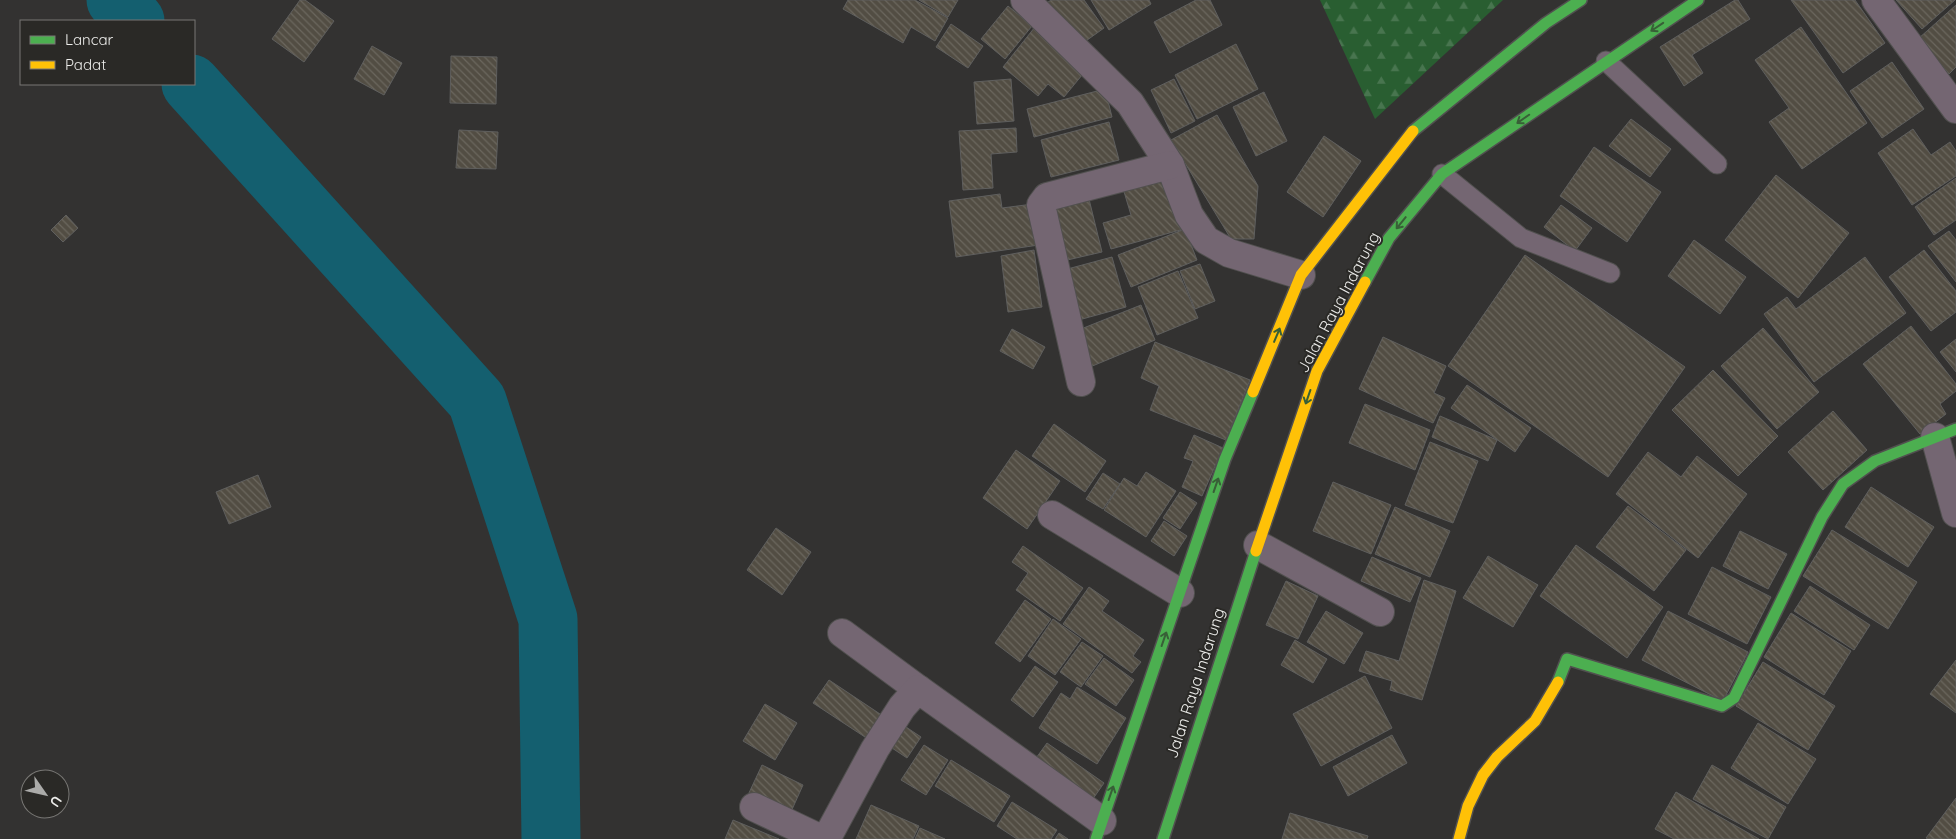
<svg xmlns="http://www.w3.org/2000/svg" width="1956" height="839" font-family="Quicksand,sans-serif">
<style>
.forest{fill:url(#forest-firs)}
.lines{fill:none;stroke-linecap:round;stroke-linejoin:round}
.river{stroke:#145f6f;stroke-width:59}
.building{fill:url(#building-back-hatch);stroke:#5f5f5e}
.lane-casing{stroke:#51504f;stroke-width:21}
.street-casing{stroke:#51504f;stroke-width:30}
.fast-casing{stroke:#51504f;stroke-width:14}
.slow-casing{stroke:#51504f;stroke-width:14}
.lane{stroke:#746672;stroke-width:19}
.street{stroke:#746672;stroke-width:28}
.fast{stroke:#4caf50;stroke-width:11}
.slow{stroke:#ffc107;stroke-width:11}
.oneway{stroke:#385f37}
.labels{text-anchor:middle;stroke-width:4;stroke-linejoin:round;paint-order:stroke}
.street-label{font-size:16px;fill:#ececea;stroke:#2a2926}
</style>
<defs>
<pattern id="forest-firs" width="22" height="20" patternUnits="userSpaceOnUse" patternTransform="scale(1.25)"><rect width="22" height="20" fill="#295e31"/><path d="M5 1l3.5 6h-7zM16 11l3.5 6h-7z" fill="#48754f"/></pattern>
<pattern id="building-back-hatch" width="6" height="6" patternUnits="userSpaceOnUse" patternTransform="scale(1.25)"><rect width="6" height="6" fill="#524d43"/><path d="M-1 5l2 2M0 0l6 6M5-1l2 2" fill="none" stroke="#6b675e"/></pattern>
</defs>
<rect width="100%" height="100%" fill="#333231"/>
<polygon class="forest" points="1320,0 1503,0 1375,119"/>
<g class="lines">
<g class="river">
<polyline points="116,0 135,21"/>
<polyline points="191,84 477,401 548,619 551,839"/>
</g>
</g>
<g class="building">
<polygon points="300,0 305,0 334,21 304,62 272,39"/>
<polygon points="848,0 915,0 948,18 935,41 911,27 903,43 843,9"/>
<polygon points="919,0 958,0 948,17"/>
<polygon points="1051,0 1084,0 1104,28 1076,48 1044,5"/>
<polygon points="1091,0 1149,0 1151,4 1109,30"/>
<polygon points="1196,0 1210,0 1222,25 1170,53 1154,22"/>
<polygon points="1735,0 1738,0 1750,19 1692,55 1703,73 1684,86 1660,47"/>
<polygon points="1791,0 1855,0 1885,43 1843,73"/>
<polygon points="1896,0 1955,0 1922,29"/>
<polygon points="1956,5 1956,67 1949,74 1918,39"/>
<polygon points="1008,6 1032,26 1005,59 981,39"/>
<polygon points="951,24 983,46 968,68 936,47"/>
<polygon points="1035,27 1087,69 1064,97 1048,84 1038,96 1003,67"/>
<polygon points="1801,27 1867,123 1802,169 1769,122 1789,108 1755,60"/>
<polygon points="1236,44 1258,89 1197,119 1175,75"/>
<polygon points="372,46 402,63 384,95 354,79"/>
<polygon points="451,56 497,57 496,104 450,103"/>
<polygon points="1892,62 1924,109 1882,138 1850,91"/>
<polygon points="1011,79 1014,121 977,124 974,82"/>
<polygon points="1174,79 1195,121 1171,133 1151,90"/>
<polygon points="1105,89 1112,117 1034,137 1027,109"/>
<polygon points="1264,92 1287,141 1256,156 1233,107"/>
<polygon points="1217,115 1258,186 1254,239 1231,239 1171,140"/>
<polygon points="1631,119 1671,149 1650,177 1609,146"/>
<polygon points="1109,122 1119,160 1051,177 1041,140"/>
<polygon points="1016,128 1017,152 991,154 993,188 963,190 959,131"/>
<polygon points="1913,129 1931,155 1950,142 1956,151 1956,176 1912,205 1878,153"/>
<polygon points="459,130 498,132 496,169 456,168"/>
<polygon points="1324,136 1361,161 1323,217 1287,192"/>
<polygon points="1594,147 1661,192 1627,242 1560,196"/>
<polygon points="1168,172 1184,229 1111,249 1103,223 1131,215 1122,185"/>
<polygon points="1776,175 1849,233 1798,298 1725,240"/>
<polygon points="1956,178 1956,220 1934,235 1915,207"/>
<polygon points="1000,194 1002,208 1033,204 1039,245 956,257 949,201"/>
<polygon points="1088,195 1102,252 1063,261 1049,205"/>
<polygon points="1561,205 1592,228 1575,251 1544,227"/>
<polygon points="66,215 78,228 63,242 51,230"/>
<polygon points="1185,229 1197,260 1131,287 1118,255"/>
<polygon points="1949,231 1956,240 1956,282 1928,246"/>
<polygon points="1694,240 1746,277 1720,314 1668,276"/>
<polygon points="1034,250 1042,307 1008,312 1001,256"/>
<polygon points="1924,250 1956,291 1956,312 1931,331 1889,277"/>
<polygon points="1525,255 1685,367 1608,477 1448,366"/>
<polygon points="1112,257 1126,307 1075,321 1060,271"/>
<polygon points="1865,257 1906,313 1814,382 1764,314 1787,297 1796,309"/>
<polygon points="1200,264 1215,301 1195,309 1180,271"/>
<polygon points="1178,271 1198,318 1157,335 1138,287"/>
<polygon points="1141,305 1155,340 1090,367 1076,331"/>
<polygon points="1911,326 1956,384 1956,391 1940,404 1946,414 1920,434 1863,364"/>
<polygon points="1763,328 1819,392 1777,429 1721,366"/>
<polygon points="1012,329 1045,347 1033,369 1000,351"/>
<polygon points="1383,337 1446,366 1434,393 1445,398 1433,423 1359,389"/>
<polygon points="1956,339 1956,372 1940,352"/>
<polygon points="1155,342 1250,380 1226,440 1150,410 1159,386 1141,378"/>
<polygon points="1713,370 1778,436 1738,476 1672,410"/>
<polygon points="1467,385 1531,428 1515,452 1451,408"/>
<polygon points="1365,404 1430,430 1415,470 1349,443"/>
<polygon points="1833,411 1867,450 1823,490 1788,452"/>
<polygon points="1440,416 1497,440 1488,461 1432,437"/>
<polygon points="1054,424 1106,461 1085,492 1032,456"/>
<polygon points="1194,435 1223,448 1202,496 1182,487 1193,461 1184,458"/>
<polygon points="1430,442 1478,461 1453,523 1405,505"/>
<polygon points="1016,450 1060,481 1027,529 983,498"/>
<polygon points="1648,452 1681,477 1697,456 1747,494 1698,558 1616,494"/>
<polygon points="1146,472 1176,491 1146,537 1104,510 1124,478 1137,486"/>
<polygon points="1103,473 1120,484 1103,509 1086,499"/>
<polygon points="258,475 271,507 229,524 216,492"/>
<polygon points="1333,482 1391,505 1371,554 1313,531"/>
<polygon points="1871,487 1934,527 1908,567 1845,527"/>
<polygon points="1180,492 1197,503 1180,529 1163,518"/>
<polygon points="1628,506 1686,550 1654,591 1596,547"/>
<polygon points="1395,507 1450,531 1430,577 1375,554"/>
<polygon points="1164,521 1187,536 1174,556 1151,541"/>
<polygon points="776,528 811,552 782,595 747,570"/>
<polygon points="1832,530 1917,582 1888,629 1803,576"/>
<polygon points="1740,531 1787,554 1768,589 1723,566"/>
<polygon points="1576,545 1663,607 1627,658 1540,596"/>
<polygon points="1023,546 1083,588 1060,621 1016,590 1028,573 1012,562"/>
<polygon points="1488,556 1538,585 1513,627 1463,598"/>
<polygon points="1372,557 1421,578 1410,602 1361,581"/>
<polygon points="1712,567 1771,597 1747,644 1688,614"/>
<polygon points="1424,580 1456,591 1422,700 1390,690 1392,681 1359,671 1366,651 1399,661"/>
<polygon points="1286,581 1318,596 1298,639 1266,625"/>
<polygon points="1810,586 1870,625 1854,650 1794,611"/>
<polygon points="1089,587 1109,601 1102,611 1144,640 1133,656 1141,662 1132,673 1063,624"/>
<polygon points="1025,600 1051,619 1020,662 995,643"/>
<polygon points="1326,611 1363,633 1344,664 1307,642"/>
<polygon points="1668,611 1748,652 1723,701 1642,660"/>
<polygon points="1791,613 1851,651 1824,695 1764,657"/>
<polygon points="1053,619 1081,639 1055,675 1028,656"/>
<polygon points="1295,640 1327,659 1313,683 1281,665"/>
<polygon points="1082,642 1103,656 1081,687 1060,672"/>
<polygon points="1104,658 1134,680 1116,706 1085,684"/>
<polygon points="1956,660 1956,713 1930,694"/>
<polygon points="1763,662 1835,706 1808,750 1736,706"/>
<polygon points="1035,666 1058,682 1033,717 1011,700"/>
<polygon points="1365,676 1392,728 1321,766 1293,714"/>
<polygon points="829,680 883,716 868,739 813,703"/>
<polygon points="1077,687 1126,718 1097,764 1039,728 1061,693 1070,699"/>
<polygon points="765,704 797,723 775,760 743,741"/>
<polygon points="897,721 921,737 907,758 883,742"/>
<polygon points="1758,723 1816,759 1788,804 1731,768"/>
<polygon points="1392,735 1407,763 1348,796 1333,767"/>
<polygon points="1047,743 1104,783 1088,806 1031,765"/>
<polygon points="924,745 948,760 926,795 901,780"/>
<polygon points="951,760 1010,796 994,822 935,786"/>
<polygon points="762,765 803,785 790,814 748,795"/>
<polygon points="1712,765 1786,807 1768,839 1693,799"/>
<polygon points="1676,792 1759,839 1674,839 1655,829"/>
<polygon points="1956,798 1956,839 1928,839 1926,838"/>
<polygon points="1012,802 1057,830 1051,839 1017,839 997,826"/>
<polygon points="871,805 919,826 913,839 856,839"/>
<polygon points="1290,813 1368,836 1367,839 1282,839"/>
<polygon points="733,820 779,839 725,839"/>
<polygon points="920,828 945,839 915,839"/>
<polygon points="1059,833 1068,839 1055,839"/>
</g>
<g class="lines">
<defs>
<g id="lane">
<polyline points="1606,61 1717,164"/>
<polyline points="1442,174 1521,238 1610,273"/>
</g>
<g id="street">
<polyline points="1025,0 1130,103 1170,165 1189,215 1206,240 1229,253 1301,275"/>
<polyline points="1876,0 1956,109"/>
<polyline points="1081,382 1041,205 1047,197 1170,165"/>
<polyline points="1935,437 1956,513"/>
<polyline points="1052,515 1180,593"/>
<polyline points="1258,545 1380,612"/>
<polyline points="842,633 918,689"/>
<polyline points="754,807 817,837 829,834 875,749 902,707 918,689 1102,821"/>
</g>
<g id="fast">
<polyline points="1413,131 1546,23 1581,0"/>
<polyline points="1365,282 1389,238 1442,174 1698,0"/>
<polyline points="1558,682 1567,659 1722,706 1734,698 1822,517 1843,484 1875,461 1956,429"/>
<polyline points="1096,839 1225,459 1253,392"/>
<polyline points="1163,839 1256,551"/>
</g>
<g id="slow">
<polyline points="1253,392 1301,275 1413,131"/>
<polyline points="1256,551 1317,371 1365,282"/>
<polyline points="1459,839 1468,806 1483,775 1497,757 1535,721 1558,682"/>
</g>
</defs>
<use href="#lane" class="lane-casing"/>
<use href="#street" class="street-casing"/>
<use href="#fast" class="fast-casing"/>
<use href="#slow" class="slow-casing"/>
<use href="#lane" class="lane"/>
<use href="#street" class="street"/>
<use href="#fast" class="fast"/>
<use href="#slow" class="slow"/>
</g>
<defs><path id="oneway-shaft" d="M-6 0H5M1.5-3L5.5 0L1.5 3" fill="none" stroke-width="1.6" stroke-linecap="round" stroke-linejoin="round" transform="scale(1.25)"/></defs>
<g class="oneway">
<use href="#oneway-shaft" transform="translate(1657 27) rotate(146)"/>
<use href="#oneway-shaft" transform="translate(1523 119) rotate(145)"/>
<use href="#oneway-shaft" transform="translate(1401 223) rotate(129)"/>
<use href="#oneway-shaft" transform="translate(1277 335) rotate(-67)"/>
<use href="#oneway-shaft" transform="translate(1308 397) rotate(109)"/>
<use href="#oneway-shaft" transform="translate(1216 485) rotate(-71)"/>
<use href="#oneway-shaft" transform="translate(1164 639) rotate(-71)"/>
<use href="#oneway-shaft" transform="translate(1111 793) rotate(-71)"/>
</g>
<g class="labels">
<g class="street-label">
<text transform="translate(1338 302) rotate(-62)" y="6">Jalan Raya Indarung</text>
<text transform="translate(1195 683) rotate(-72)" y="6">Jalan Raya Indarung</text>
</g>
</g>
<rect x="20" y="20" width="175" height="65" fill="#2a2926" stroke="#787774"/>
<rect x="30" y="36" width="25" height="8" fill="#4caf50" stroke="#787774"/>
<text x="65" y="45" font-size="15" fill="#ececea">Lancar</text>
<rect x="30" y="61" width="25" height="8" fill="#ffc107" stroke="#787774"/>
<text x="65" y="70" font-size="15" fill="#ececea">Padat</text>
<g transform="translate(45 794) rotate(124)"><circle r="24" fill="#2a2926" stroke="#787774"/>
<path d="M0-4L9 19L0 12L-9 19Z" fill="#ababa9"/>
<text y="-8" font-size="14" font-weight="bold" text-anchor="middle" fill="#ececea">U</text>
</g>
</svg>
